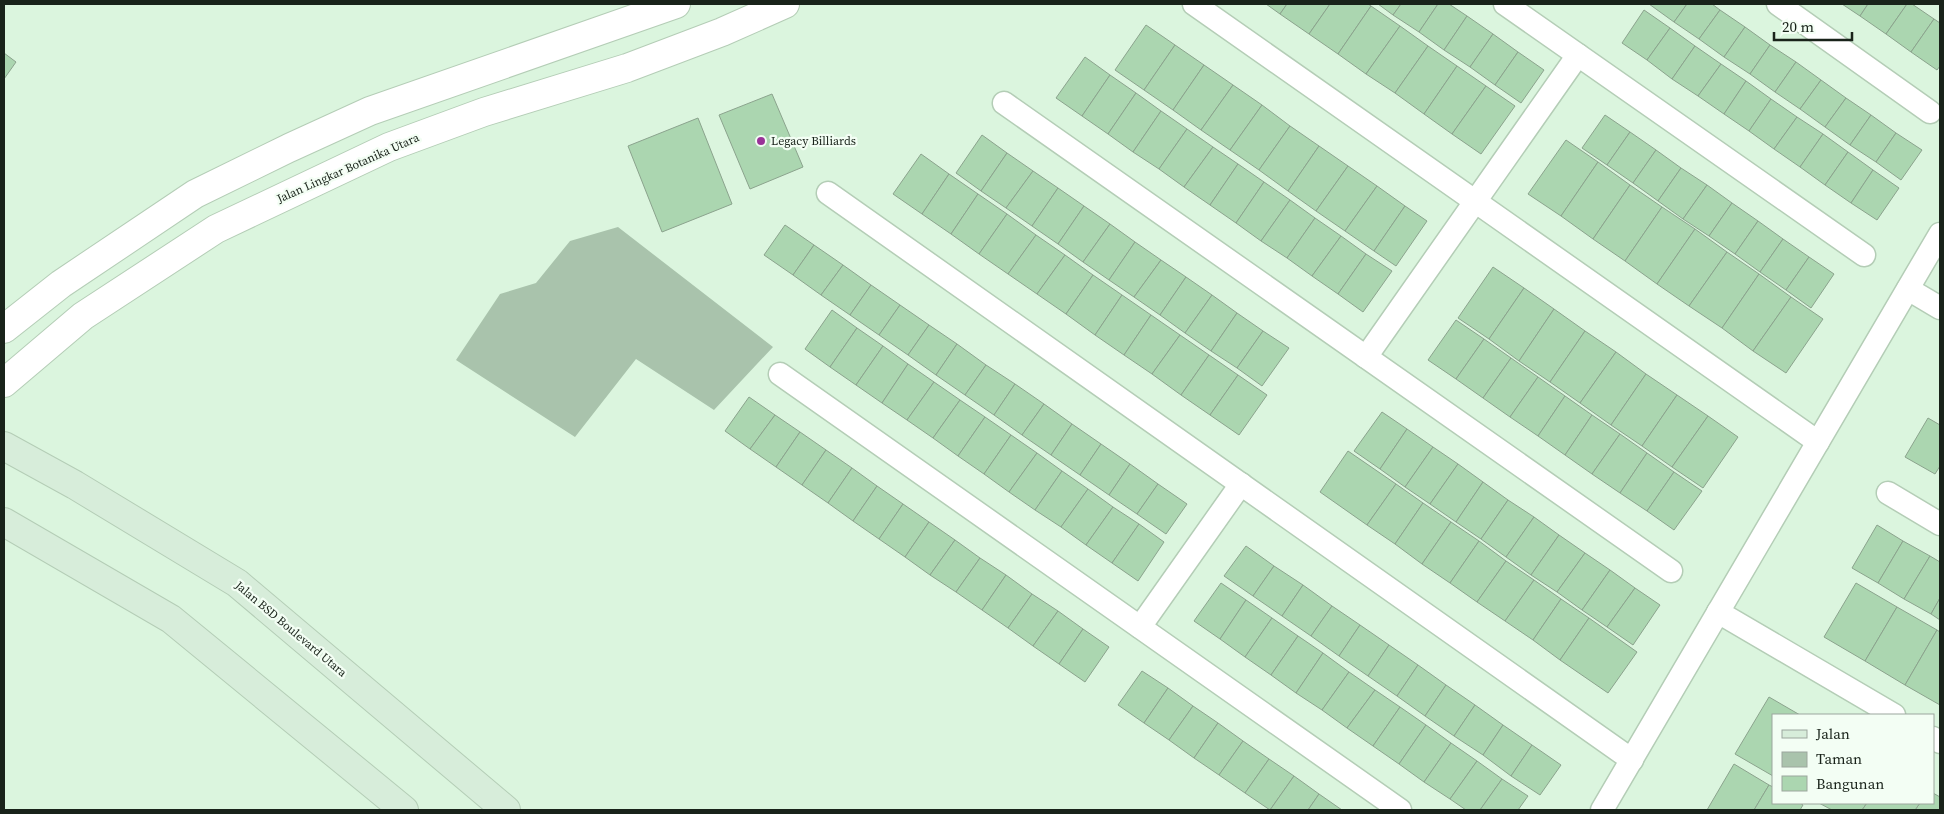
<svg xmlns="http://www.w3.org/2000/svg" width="1944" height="814" font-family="'Source Serif 4',serif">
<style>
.green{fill:#a9c3ac}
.building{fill:#abd6b0;stroke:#8ba38d}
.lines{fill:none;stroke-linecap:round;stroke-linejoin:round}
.minor-casing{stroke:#b4cdb6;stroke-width:25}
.tertiary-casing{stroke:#b4cdb6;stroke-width:30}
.secondary-casing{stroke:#b4cdb6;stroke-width:30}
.minor{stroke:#fff;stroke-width:22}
.tertiary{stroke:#fff;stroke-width:28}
.secondary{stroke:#d7edda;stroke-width:28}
.poi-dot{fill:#993398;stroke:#f3fef4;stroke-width:2}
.labels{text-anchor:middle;stroke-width:4.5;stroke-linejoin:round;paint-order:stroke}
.poi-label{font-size:12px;fill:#19231a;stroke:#f3fef4;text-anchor:start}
.street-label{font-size:12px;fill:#19231a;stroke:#f3fef4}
</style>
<rect width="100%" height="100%" fill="#dbf5de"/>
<polygon class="green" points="618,227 773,347 714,410 636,359 575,437 456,360 500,294 536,283 570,241"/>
<g class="building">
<polygon points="1266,4 1287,4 1280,14"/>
<polygon points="1287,4 1330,4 1309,34 1280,14"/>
<polygon points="1330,4 1368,4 1371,6 1338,54 1309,34"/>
<polygon points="1378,4 1401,4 1393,15"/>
<polygon points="1401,4 1438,4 1419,32 1393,15"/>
<polygon points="1438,4 1449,4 1467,16 1444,50 1419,32"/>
<polygon points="1649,4 1687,4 1674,22"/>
<polygon points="1687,4 1712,4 1720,10 1699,39 1674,22"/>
<polygon points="1842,4 1868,4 1860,16"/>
<polygon points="1868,4 1907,4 1886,34 1860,16"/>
<polygon points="1907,4 1912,4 1934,19 1911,52 1886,34"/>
<polygon points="1371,6 1400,26 1366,74 1338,54"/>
<polygon points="1644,10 1670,28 1647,60 1622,43"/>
<polygon points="1720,10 1745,27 1724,57 1699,39"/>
<polygon points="1467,16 1493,34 1470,67 1444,50"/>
<polygon points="1934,19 1940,23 1940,66 1937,70 1911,52"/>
<polygon points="1146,25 1175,45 1144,90 1115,70"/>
<polygon points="1400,26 1428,46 1395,93 1366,74"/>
<polygon points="1745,27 1770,45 1750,74 1724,57"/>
<polygon points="1670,28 1695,46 1672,79 1647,60"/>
<polygon points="1493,34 1518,52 1495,85 1470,67"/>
<polygon points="1175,45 1204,65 1173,110 1144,90"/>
<polygon points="1770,45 1796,62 1775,92 1750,74"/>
<polygon points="1428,46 1457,66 1424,114 1395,93"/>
<polygon points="1695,46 1721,64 1698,96 1672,79"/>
<polygon points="1518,52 1544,70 1521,103 1495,85"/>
<polygon points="4,53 16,62 4,79"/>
<polygon points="1085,57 1110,75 1082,116 1056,98"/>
<polygon points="1796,62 1821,80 1800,109 1775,92"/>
<polygon points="1721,64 1746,81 1724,114 1698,96"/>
<polygon points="1204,65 1233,85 1201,130 1173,110"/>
<polygon points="1457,66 1486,86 1452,134 1424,114"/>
<polygon points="1110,75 1136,93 1108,134 1082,116"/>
<polygon points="1821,80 1846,98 1825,127 1800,109"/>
<polygon points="1746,81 1771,99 1749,131 1724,114"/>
<polygon points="1233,85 1262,105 1230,150 1201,130"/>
<polygon points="1486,86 1515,106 1481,154 1452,134"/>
<polygon points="1136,93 1161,111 1133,152 1108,134"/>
<polygon points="772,94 803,167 750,189 719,115"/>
<polygon points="1846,98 1871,115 1850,145 1825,127"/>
<polygon points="1771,99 1797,117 1774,149 1749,131"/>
<polygon points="1262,105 1290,126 1259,170 1230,150"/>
<polygon points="1161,111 1187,129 1159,169 1133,152"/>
<polygon points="1605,115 1630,132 1607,165 1582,148"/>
<polygon points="1871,115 1896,133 1876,162 1850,145"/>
<polygon points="1797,117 1823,134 1800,167 1774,149"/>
<polygon points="698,118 732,204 662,232 628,146"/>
<polygon points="1290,126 1319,146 1288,191 1259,170"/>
<polygon points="1187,129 1213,147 1184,187 1159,169"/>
<polygon points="1630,132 1656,150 1633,183 1607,165"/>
<polygon points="1896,133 1922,150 1901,180 1876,162"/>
<polygon points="1823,134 1848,152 1825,185 1800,167"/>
<polygon points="982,135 1007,153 981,191 956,173"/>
<polygon points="1566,140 1598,162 1561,216 1528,194"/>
<polygon points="1319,146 1348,166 1316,211 1288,191"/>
<polygon points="1213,147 1238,164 1210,205 1184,187"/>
<polygon points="1656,150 1681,168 1658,201 1633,183"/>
<polygon points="1848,152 1873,170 1851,203 1825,185"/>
<polygon points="1007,153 1033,171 1006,208 981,191"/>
<polygon points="921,154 949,174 922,214 893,194"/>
<polygon points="1598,162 1630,185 1593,239 1561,216"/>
<polygon points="1238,164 1264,182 1236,223 1210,205"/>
<polygon points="1348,166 1377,186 1345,231 1316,211"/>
<polygon points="1681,168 1707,185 1683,219 1658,201"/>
<polygon points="1873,170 1899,188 1877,220 1851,203"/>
<polygon points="1033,171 1058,188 1032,226 1006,208"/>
<polygon points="949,174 978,194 951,234 922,214"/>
<polygon points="1264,182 1290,200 1261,241 1236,223"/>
<polygon points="1630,185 1662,207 1625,261 1593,239"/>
<polygon points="1707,185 1732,203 1709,236 1683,219"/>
<polygon points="1377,186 1405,206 1374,251 1345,231"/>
<polygon points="1058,188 1084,206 1058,244 1032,226"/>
<polygon points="978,194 1007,214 979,254 951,234"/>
<polygon points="1290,200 1315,218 1287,258 1261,241"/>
<polygon points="1732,203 1758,221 1735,254 1709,236"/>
<polygon points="1084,206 1110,224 1083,262 1058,244"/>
<polygon points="1405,206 1427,221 1396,266 1374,251"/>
<polygon points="1662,207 1695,229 1657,284 1625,261"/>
<polygon points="1007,214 1036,235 1008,274 979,254"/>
<polygon points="1315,218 1341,236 1312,276 1287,258"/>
<polygon points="1758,221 1783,239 1760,272 1735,254"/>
<polygon points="1110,224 1135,242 1109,280 1083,262"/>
<polygon points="785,225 814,245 793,275 764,255"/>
<polygon points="1695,229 1727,252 1689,306 1657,284"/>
<polygon points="1036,235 1065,255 1037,294 1008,274"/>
<polygon points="1341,236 1366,254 1338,294 1312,276"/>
<polygon points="1783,239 1809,257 1786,290 1760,272"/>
<polygon points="1135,242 1161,260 1134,297 1109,280"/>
<polygon points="814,245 843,265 821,295 793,275"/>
<polygon points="1727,252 1759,274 1722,328 1689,306"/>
<polygon points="1366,254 1392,271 1363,312 1338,294"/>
<polygon points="1065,255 1093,275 1066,314 1037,294"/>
<polygon points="1809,257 1834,274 1811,308 1786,290"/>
<polygon points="1161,260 1186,277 1160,315 1134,297"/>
<polygon points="843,265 871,285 850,315 821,295"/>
<polygon points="1493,267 1524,288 1489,339 1458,318"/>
<polygon points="1759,274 1791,297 1753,351 1722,328"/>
<polygon points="1093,275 1122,295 1095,335 1066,314"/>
<polygon points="1186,277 1212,295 1185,333 1160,315"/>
<polygon points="871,285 900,305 879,335 850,315"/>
<polygon points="1524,288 1554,309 1519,361 1489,339"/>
<polygon points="1122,295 1151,315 1124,355 1095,335"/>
<polygon points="1212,295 1237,313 1211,351 1185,333"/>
<polygon points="1791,297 1823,319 1786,373 1753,351"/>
<polygon points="900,305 929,325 908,355 879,335"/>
<polygon points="1554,309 1585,331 1550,382 1519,361"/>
<polygon points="832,310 857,328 830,367 805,349"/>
<polygon points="1237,313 1263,331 1237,368 1211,351"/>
<polygon points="1151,315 1180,335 1152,374 1124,355"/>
<polygon points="1456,320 1484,339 1456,379 1428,360"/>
<polygon points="929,325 957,344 936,375 908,355"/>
<polygon points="857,328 883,346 856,385 830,367"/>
<polygon points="1263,331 1289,348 1262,386 1237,368"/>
<polygon points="1585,331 1616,352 1580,403 1550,382"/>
<polygon points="1180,335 1209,355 1181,395 1152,374"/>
<polygon points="1484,339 1511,358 1483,398 1456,379"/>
<polygon points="957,344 986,365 965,395 936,375"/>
<polygon points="883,346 908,364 882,403 856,385"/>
<polygon points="1616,352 1646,374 1611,425 1580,403"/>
<polygon points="1209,355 1238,375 1210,415 1181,395"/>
<polygon points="1511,358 1538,377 1510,417 1483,398"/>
<polygon points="908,364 934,382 907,420 882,403"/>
<polygon points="986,365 1015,384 994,415 965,395"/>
<polygon points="1646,374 1677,395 1642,446 1611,425"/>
<polygon points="1238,375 1267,395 1239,435 1210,415"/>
<polygon points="1538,377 1565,396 1538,436 1510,417"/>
<polygon points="934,382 960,400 933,438 907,420"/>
<polygon points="1015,384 1044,404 1022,435 994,415"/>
<polygon points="1677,395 1708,416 1672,467 1642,446"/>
<polygon points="1565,396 1592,415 1565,455 1538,436"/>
<polygon points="749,397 775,415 750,449 725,431"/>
<polygon points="960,400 985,417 958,456 933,438"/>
<polygon points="1044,404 1072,424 1051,455 1022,435"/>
<polygon points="1382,412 1407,429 1380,469 1354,451"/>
<polygon points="775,415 800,432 776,467 750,449"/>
<polygon points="1592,415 1620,434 1592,474 1565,455"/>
<polygon points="1708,416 1738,437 1703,488 1672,467"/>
<polygon points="985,417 1011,435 984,474 958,456"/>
<polygon points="1928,418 1940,425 1940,466 1935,474 1905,457"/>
<polygon points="1072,424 1101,444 1080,475 1051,455"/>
<polygon points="1407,429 1433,447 1405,487 1380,469"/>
<polygon points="800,432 826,450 802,485 776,467"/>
<polygon points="1620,434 1647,453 1620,493 1592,474"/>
<polygon points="1011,435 1037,453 1009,492 984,474"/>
<polygon points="1101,444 1130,464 1109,495 1080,475"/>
<polygon points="1433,447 1458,464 1430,504 1405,487"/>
<polygon points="826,450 852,468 828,503 802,485"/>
<polygon points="1348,451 1396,484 1367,525 1320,492"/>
<polygon points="1037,453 1062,471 1035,510 1009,492"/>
<polygon points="1647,453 1674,472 1647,511 1620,493"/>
<polygon points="1130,464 1158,484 1137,514 1109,495"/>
<polygon points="1458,464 1483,482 1456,522 1430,504"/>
<polygon points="852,468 877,486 853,521 828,503"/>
<polygon points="1062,471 1088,489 1061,527 1035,510"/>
<polygon points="1674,472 1702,491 1674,530 1647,511"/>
<polygon points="1483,482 1508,500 1481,539 1456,522"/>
<polygon points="1158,484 1187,504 1166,534 1137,514"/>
<polygon points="1396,484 1423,503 1395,544 1367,525"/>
<polygon points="877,486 903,504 879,539 853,521"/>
<polygon points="1088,489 1113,507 1086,545 1061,527"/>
<polygon points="1508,500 1534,517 1506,557 1481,539"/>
<polygon points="1423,503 1451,522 1422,564 1395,544"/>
<polygon points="903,504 929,522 905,557 879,539"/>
<polygon points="1113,507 1139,524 1112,563 1086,545"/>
<polygon points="1534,517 1559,535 1531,575 1506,557"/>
<polygon points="929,522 955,540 930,575 905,557"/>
<polygon points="1451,522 1479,541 1450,583 1422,564"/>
<polygon points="1139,524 1164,542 1138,581 1112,563"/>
<polygon points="1877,525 1903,541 1878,583 1852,568"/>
<polygon points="1559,535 1585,553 1557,592 1531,575"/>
<polygon points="955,540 980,558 956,592 930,575"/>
<polygon points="1479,541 1506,561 1477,602 1450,583"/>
<polygon points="1903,541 1930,556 1904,599 1878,583"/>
<polygon points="1246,546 1274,566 1253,596 1224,576"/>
<polygon points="1585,553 1610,570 1582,610 1557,592"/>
<polygon points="1930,556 1940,562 1940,598 1931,614 1904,599"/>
<polygon points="980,558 1006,575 982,610 956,592"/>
<polygon points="1506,561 1534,580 1505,621 1477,602"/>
<polygon points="1274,566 1303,585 1282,616 1253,596"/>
<polygon points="1610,570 1635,588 1607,627 1582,610"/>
<polygon points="1006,575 1032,594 1008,628 982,610"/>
<polygon points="1534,580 1561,599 1533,640 1505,621"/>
<polygon points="1221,583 1246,600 1220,639 1194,621"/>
<polygon points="1856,583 1897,607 1865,661 1824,637"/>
<polygon points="1303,585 1332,606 1311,636 1282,616"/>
<polygon points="1635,588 1660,605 1633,645 1607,627"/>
<polygon points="1032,594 1058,611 1033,646 1008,628"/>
<polygon points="1940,598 1940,620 1931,614"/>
<polygon points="1561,599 1589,618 1560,660 1533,640"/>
<polygon points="1246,600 1272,618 1245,657 1220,639"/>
<polygon points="1332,606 1360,625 1339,656 1311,636"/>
<polygon points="1897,607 1937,630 1905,685 1865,661"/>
<polygon points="1058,611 1083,629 1059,664 1033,646"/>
<polygon points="1272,618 1298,636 1271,675 1245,657"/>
<polygon points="1589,618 1637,652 1608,693 1560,660"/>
<polygon points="1360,625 1389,645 1368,676 1339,656"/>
<polygon points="1083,629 1109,647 1085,682 1059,664"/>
<polygon points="1937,630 1940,632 1940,705 1905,685"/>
<polygon points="1298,636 1323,653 1296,693 1271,675"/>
<polygon points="1389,645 1418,665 1397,696 1368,676"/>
<polygon points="1323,653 1349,672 1322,710 1296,693"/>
<polygon points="1418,665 1446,685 1425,716 1397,696"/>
<polygon points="1142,671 1168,688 1144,723 1118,705"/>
<polygon points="1349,672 1375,690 1347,728 1322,710"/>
<polygon points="1446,685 1475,705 1454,736 1425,716"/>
<polygon points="1168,688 1193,706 1169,740 1144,723"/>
<polygon points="1375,690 1400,707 1373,746 1347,728"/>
<polygon points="1769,697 1800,715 1773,715 1773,776 1735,754"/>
<polygon points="1475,705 1503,725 1483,755 1454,736"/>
<polygon points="1193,706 1218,723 1194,758 1169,740"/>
<polygon points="1400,707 1426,725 1399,764 1373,746"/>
<polygon points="1218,723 1243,741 1219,775 1194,758"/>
<polygon points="1426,725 1451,743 1424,782 1399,764"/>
<polygon points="1503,725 1532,745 1511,776 1483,755"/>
<polygon points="1243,741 1269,759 1245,793 1219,775"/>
<polygon points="1451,743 1477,761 1450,799 1424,782"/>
<polygon points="1532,745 1561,765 1540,795 1511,776"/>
<polygon points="1269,759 1294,776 1270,810 1245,793"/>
<polygon points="1477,761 1502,779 1480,810 1466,810 1450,799"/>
<polygon points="1734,764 1769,785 1754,810 1707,810"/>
<polygon points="1294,776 1319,794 1308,810 1270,810"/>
<polygon points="1502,779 1528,796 1518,810 1480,810"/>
<polygon points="1769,785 1773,787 1773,803 1800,803 1803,805 1800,810 1754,810"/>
<polygon points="1933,793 1940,797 1940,810 1915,810 1920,803 1933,803"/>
<polygon points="1319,794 1342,810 1308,810"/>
<polygon points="1819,803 1867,803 1862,810 1832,810"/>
<polygon points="1867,803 1920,803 1915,810 1862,810"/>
</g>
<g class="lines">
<defs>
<g id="minor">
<polyline points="1194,4 1818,442"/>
<polyline points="1505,4 1864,255"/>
<polyline points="1778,4 1930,112"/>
<polyline points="1004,103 1671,571"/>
<polyline points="828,193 1632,760"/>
<polyline points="1908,289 1940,308"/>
<polyline points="1366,357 1578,55"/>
<polyline points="780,374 1400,810"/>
<polyline points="1888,493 1940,524"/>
<polyline points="1718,612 1894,715"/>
<polyline points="1140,627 1241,484"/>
<polyline points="1933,738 1940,742"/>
<polyline points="1602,810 1940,234"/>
</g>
<g id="tertiary">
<polyline points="4,329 61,284 195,194 289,148 370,111 676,4"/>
<polyline points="4,383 83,316 216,229 389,147 484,112 627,68 722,32 785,4"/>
</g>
<g id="secondary">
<polyline points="4,446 75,485 237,583 506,810"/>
<polyline points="4,522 171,619 404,810"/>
</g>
</defs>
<use href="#minor" class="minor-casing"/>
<use href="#tertiary" class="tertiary-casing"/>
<use href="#secondary" class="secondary-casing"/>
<use href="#minor" class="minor"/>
<use href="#tertiary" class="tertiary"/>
<use href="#secondary" class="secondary"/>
</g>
<circle class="poi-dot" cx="761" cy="141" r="5"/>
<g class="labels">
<g class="poi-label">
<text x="771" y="145">Legacy Billiards</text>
</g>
<g class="street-label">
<text transform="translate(348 168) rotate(-24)" y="4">Jalan Lingkar Botanika Utara</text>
<text transform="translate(291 629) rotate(40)" y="4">Jalan BSD Boulevard Utara</text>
</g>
</g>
<rect width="1944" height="814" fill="none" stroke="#19231a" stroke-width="10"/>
<rect x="1772" y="714" width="162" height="90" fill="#f3fef4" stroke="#9ca69d"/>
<rect x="1782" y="730" width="25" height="8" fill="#d7edda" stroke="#9ca69d"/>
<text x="1816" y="739" font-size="15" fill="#19231a">Jalan</text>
<rect x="1782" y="752" width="25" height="15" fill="#a9c3ac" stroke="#9ca69d"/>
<text x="1816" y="764" font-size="15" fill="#19231a">Taman</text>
<rect x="1782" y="776" width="25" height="15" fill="#abd6b0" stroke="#9ca69d"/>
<text x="1816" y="789" font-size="15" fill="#19231a">Bangunan</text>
<path d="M1774 32v8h78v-8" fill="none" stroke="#19231a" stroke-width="2.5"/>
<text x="1782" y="32" font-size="15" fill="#19231a" stroke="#f3fef4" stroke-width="4" paint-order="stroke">20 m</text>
</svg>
